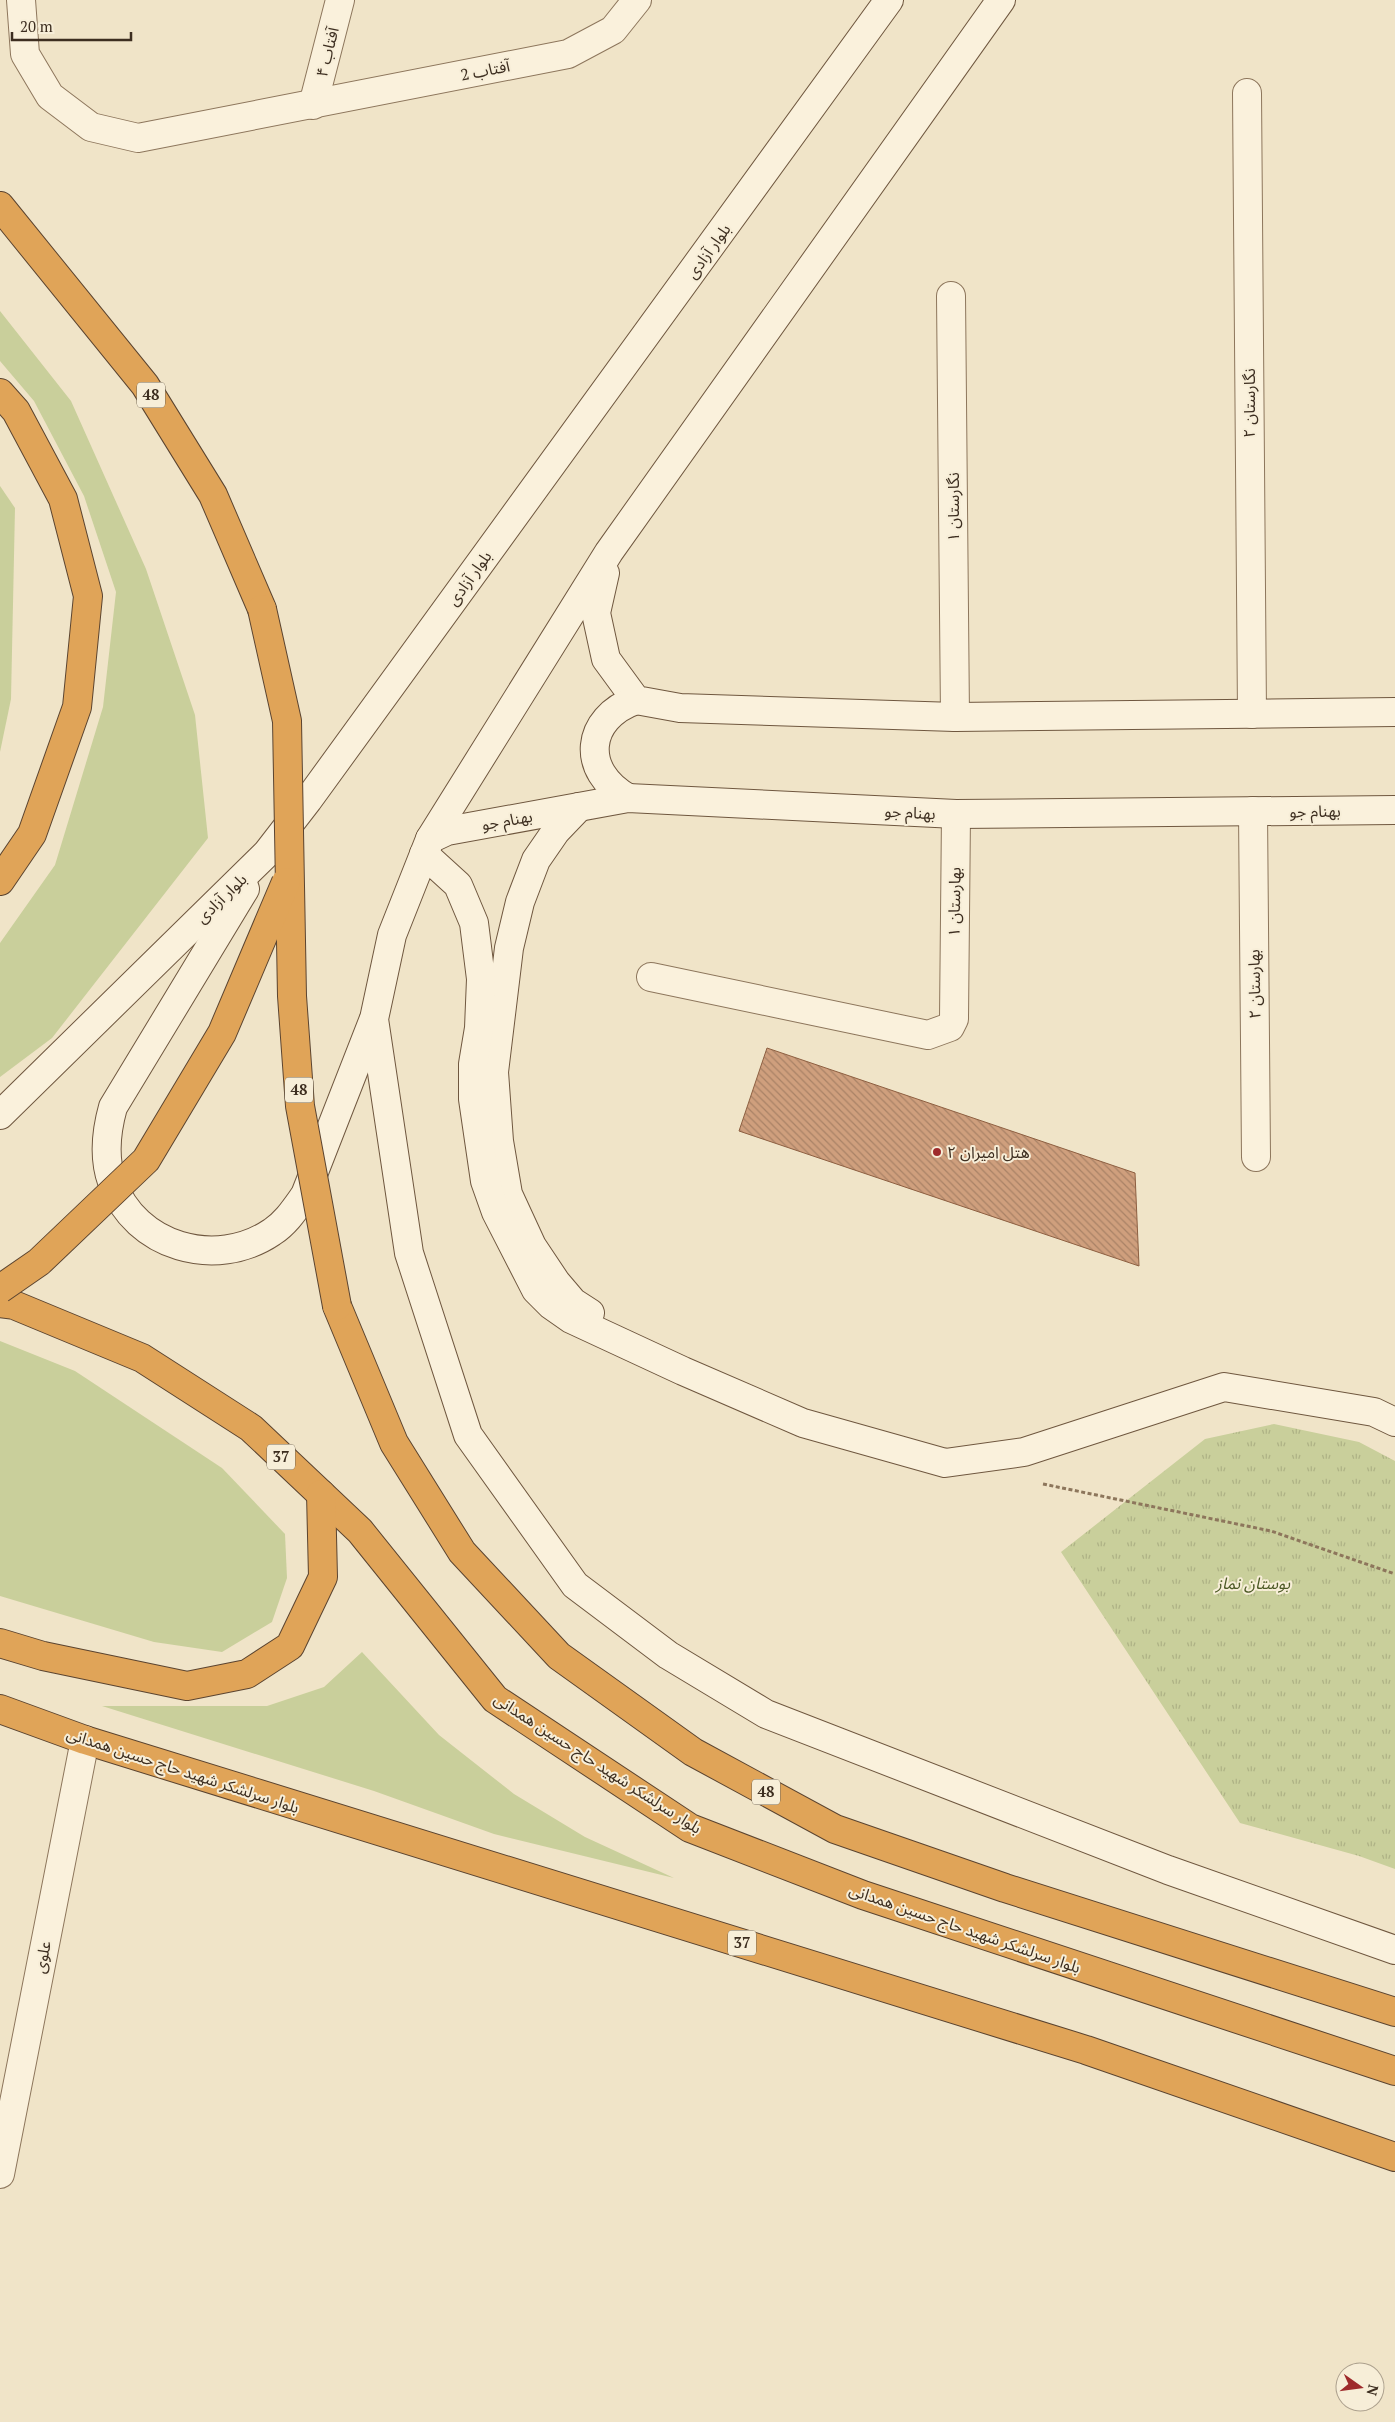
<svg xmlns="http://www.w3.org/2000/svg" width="1395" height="2422" font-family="'PT Serif','Noto Sans Arabic',serif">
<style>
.grass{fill:#c9cf9b}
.park{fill:url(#park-tufts)}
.building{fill:url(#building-back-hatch);stroke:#8d5f41}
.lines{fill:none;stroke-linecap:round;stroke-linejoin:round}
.street-casing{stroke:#8d765c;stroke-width:30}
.secondary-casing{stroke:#6f573f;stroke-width:30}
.highway-casing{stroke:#5b4430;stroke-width:30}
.path{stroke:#8d765c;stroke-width:3;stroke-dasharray:4 2.5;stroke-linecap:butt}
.street{stroke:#faf1dc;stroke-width:28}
.secondary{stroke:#faf1dc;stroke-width:28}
.highway{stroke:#e0a458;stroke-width:28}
.highway-bridge-casing{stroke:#5b4430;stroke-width:30;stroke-linecap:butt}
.highway-bridge{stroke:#e0a458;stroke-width:28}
.poi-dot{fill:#9e2a2b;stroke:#f7eed8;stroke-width:2}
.labels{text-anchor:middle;stroke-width:4;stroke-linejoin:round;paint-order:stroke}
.shield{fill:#f7eed8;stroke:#756857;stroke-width:1}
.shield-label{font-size:15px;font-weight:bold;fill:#3d2e20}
.street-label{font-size:16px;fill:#3d2e20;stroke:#f7eed8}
.poi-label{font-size:16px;fill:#3d2e20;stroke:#f7eed8;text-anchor:start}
.park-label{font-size:16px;font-style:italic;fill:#4d5a26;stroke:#f7eed8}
</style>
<defs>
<pattern id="park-tufts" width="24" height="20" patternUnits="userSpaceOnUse" patternTransform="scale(1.25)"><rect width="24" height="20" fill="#c9cf9b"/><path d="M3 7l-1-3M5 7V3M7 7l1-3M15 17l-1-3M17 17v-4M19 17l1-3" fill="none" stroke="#aeb285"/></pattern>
<pattern id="building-back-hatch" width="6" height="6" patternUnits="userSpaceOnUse" patternTransform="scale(1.25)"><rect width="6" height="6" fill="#cf9f7d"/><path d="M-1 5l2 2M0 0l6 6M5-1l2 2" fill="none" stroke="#a98266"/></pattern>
</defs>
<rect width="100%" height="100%" fill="#f0e4c8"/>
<g class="grass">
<polygon points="0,311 71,401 146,569 195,715 208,838 52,1038 0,1077 0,943 55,865 103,707 116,592 84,496 34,401 0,361"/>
<polygon points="0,486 15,508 11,699 0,752"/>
<polygon points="0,1341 75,1371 222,1468 285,1534 287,1578 272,1622 222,1652 154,1642 0,1596"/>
<polygon points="362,1652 439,1735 514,1794 585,1837 674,1878 494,1834 374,1791 102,1706 267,1706 324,1687"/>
</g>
<polygon class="park" points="1274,1424 1359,1442 1395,1461 1395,1869 1359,1856 1240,1823 1061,1552 1205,1439"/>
<polygon class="building" points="767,1048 1135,1173 1139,1266 739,1131"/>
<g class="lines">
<defs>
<g id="street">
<polyline points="21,0 25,54 50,96 91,127 138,138 568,54 613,30 637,0"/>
<polyline points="1247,93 1252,714"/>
<polyline points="313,105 340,0"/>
<polyline points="951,296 955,717"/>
<polyline points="1253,811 1256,1157"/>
<polyline points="651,977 928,1035 950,1027 954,1019 956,814"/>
<polyline points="0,2174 85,1740"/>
</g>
<g id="secondary">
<polyline points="1001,0 609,552 430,839 392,935 374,1019 409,1253 468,1435 575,1585 668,1655 766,1714 1168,1870 1395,1950"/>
<polyline points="605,573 596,613 606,659 636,700 680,708 955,717 1395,712"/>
<path d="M628 798C580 771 585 718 636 700"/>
<polyline points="579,807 556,831 536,860 520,902 509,948 494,1072 499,1141 508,1194 532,1246 556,1282 573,1302 590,1313"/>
<polyline points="430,839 447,831 628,798 956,814 1395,810"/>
<polyline points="424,854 458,885 474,923 481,979 479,1028 473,1064 473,1099 485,1181 496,1212 536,1290 551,1305 571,1319 683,1371 803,1423 945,1463 1024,1452 1224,1387 1374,1412 1395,1422"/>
<path d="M245 889 113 1107C106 1132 103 1157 112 1182 135 1247 216 1270 272 1232 286 1223 295 1209 305 1195L373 1021"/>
<polyline points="0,1115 267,853 308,800 889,0"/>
</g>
<g id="highway">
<polyline points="0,206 145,385 213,495 262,609"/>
<polyline points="0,393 16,411 63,499 88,596 77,707 32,834 0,881"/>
<polyline points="0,1303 14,1305 142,1358 251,1428 360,1531 495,1699 690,1828 863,1895 1395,2071"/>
<polyline points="337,1306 394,1443 462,1552 559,1656 693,1752 835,1829 1005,1888 1395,2012"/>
<polyline points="0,1643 43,1656 187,1686 247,1674 290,1646 323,1577 321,1494"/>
<polyline points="0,1709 85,1740 1086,2050 1395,2157"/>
</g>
</defs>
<use href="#street" class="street-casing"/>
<use href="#secondary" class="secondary-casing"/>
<use href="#highway" class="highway-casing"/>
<polyline class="path" points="1043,1484 1271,1531 1395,1574"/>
<use href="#street" class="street"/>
<use href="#secondary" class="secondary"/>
<use href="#highway" class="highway"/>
<defs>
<g id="highway-bridge">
<polyline points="262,609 287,721 292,996 300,1106 337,1306"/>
<polyline points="0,1289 39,1262 146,1160 222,1033 286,882"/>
</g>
</defs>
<use href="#highway-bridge" class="highway-bridge-casing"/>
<use href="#highway-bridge" class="highway-bridge"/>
</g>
<circle class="poi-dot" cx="937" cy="1152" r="5"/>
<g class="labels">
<g class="shield">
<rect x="137" y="382.5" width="28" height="25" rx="4"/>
<rect x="285" y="1077.5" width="28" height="25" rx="4"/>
<rect x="267" y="1444.5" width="28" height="25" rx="4"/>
<rect x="752" y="1779.5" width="28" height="25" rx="4"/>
<rect x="728" y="1930.5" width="28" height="25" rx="4"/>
</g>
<g class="shield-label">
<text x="151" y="400">48</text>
<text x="299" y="1095">48</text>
<text x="281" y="1462">37</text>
<text x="766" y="1797">48</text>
<text x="742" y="1948">37</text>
</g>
<g class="street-label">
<text transform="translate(327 52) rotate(-76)" y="6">آفتاب ۴</text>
<text transform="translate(485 70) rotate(-11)" y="6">آفتاب 2</text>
<text transform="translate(708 251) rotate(-54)" y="6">بلوار آزادی</text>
<text transform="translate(1249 403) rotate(-90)" y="6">نگارستان ۲</text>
<text transform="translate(953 507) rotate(-90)" y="6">نگارستان ۱</text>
<text transform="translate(469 578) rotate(-54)" y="6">بلوار آزادی</text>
<text transform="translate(1315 811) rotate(-1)" y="6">بهنام جو</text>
<text transform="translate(910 812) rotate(3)" y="6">بهنام جو</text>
<text transform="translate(507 820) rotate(-10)" y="6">بهنام جو</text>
<text transform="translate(221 898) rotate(-44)" y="6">بلوار آزادی</text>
<text transform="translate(954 902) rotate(-89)" y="6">بهارستان ۱</text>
<text transform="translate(1254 984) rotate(-91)" y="6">بهارستان ۲</text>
<text transform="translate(598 1763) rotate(33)" y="6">بلوار سرلشکر شهید حاج حسین همدانی</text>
<text transform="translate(183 1770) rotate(18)" y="6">بلوار سرلشکر شهید حاج حسین همدانی</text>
<text transform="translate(965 1928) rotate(19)" y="6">بلوار سرلشکر شهید حاج حسین همدانی</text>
<text transform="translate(42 1957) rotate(-79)" y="6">علوی</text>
</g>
<g class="poi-label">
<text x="947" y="1158">هتل امیران ۲</text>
</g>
<g class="park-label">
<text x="1253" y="1589">بوستان نماز</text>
</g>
</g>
<g transform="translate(1360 2387) rotate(104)"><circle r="24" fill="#f7eed8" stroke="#ada18e"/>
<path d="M0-4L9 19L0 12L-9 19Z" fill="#9e2a2b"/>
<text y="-8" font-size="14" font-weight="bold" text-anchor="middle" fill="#3d2e20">N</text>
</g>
<path d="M12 32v8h119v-8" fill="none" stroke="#3d2e20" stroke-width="2.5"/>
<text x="20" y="32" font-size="15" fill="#3d2e20" stroke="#f7eed8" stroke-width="4" paint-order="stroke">20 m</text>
</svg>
